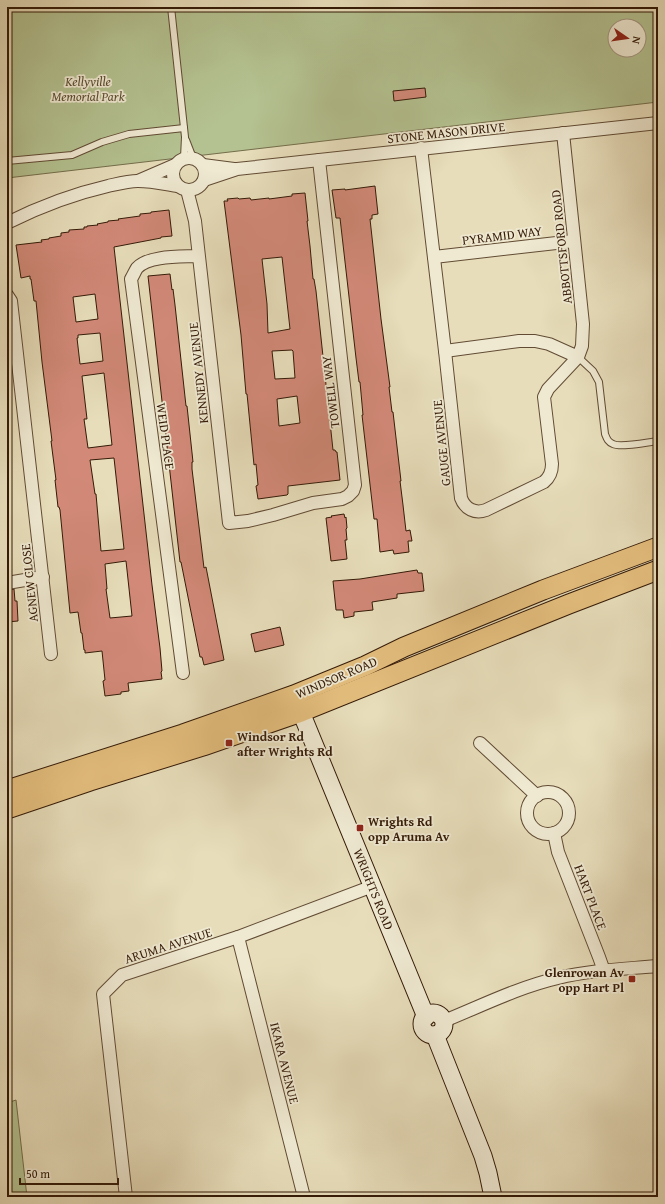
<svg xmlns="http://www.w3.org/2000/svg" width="665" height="1204" font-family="'Gentium Book Plus',serif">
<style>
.green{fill:#b4c190;stroke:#746e4c;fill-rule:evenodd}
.building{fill:#d28978;stroke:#341a07;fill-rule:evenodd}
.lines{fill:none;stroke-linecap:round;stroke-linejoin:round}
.lane-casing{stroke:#614b34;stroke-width:8}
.street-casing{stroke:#614b34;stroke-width:14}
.secondary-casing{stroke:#341a07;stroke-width:19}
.primary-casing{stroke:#341a07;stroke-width:21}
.lane{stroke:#efe9d2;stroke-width:6}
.street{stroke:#efe9d2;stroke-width:12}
.secondary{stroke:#efe9d2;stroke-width:17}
.primary{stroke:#e4be7d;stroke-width:19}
.poi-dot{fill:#8f2418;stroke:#efe9d2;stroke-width:1.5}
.labels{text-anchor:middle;stroke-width:3.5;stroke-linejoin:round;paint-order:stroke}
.park-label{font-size:13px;font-style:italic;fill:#5a4c30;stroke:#efe9d2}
.street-label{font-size:13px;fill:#341a07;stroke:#efe9d2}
.poi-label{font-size:13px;font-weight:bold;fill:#341a07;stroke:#efe9d2;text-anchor:start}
</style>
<rect width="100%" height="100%" fill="#e7ddba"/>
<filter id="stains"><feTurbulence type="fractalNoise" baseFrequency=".005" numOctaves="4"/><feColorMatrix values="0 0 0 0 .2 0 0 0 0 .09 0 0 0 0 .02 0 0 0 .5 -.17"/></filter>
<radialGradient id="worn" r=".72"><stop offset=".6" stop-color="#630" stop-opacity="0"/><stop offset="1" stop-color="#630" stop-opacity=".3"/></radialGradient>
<g class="green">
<path d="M7 7H658V102L7 178ZM615 26H639V50H615Z"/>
<polygon points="16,1100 27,1197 7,1197 7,1103"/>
</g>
<g class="building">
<polygon points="425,88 426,97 394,101 393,91"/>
<polygon points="375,186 378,214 372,215 372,219 370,219 381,319 390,387 389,387 392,412 393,412 401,481 400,481 403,505 406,531 410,530 412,541 408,541 409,552 394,554 393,550 380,552 377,519 374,519 362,415 363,415 360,382 359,382 356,358 340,218 336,218 332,190 345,189 345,190"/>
<path d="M305 193 308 221H307L310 246 313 279H314L316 291 333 450H335L336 452H337L340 480 288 486V494L287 495 258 499 256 486 258 485 256 464 254 465 247 394H246L241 335 224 201H228L227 199 238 198 239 199 250 198 251 200 269 198V199L292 196V194ZM282 257 290 329 268 333 267 304 262 259ZM292 350 293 351 295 378 275 379 272 351ZM297 396 300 423 279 426 277 399Z"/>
<path d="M169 210 172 236 161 237V238L114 247 152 585 160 648 162 671 161 672 162 679 128 683 129 691 121 692V694L105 696 103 681 105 680 102 651 85 653V650H84L82 633H81L78 612 70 613 60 510 59 507H58L55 480H56L51 441H52L42 362 36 301H34L31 279H30V276L21 278 16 245 42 242 41 240 49 239V238L61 236V233L69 232V230L84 229V227H87V226L98 225 97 224 108 222V221L119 220 118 219 140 216V214L151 213V212ZM95 294 98 319 76 322 73 297ZM100 333 103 361 80 364 77 338H78V335ZM104 373 112 445 88 448 84 419H87L82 376ZM114 458 124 549 101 551 96 494H95L90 460ZM126 561 132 616 110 618 106 589H107L105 564Z"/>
<polygon points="170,274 172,290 173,289 175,305 186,406 187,406 193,462 192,462 192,469 204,568 206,567 224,660 204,665 202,657 200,657 181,562 180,562 148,276"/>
<polygon points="344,514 345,518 346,517 347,528 346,529 347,540 345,540 347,559 331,561 326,518 332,517 331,516"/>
<polygon points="417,570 418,573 422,573 424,591 397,594 397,598 372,602 373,610 354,612 354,616 344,618 343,610 336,610 333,581 360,579"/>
<polygon points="14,589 15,601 17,601 18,621 7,622 7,590"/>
<polygon points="280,627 284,645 255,652 251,634"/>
</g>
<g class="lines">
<defs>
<g id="lane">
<polyline points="171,7 185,137 184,158"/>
<polyline points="186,140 193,158"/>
<polyline points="7,161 72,155 102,142 129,134 184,128"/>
<path d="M578 357 593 371 599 382 605 434C607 439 608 442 613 444 621 448 648 442 658 441"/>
</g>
<g id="street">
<path d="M421 148 445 351 461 498C465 509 475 514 486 510L544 482C550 477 552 472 552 464L544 397 548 389 578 357 582 346 583 324 563 133"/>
<circle cx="189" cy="174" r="16"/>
<polyline points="203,165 234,169"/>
<polyline points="204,180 237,169 658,123"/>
<polyline points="138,181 175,165"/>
<polyline points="187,190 195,221 229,523 248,521 273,515 313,503 342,499 348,496 353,491 355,485 319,160"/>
<path d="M7 223C39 207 73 194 108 186 117 184 128 181 138 181 151 181 165 184 178 186"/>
<polyline points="434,257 574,241"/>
<polyline points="7,295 11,301 51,654"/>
<polyline points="445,351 519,341 535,341 549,344 578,357"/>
<polyline points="7,583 43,577"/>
<path d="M183 673 131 279C133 276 135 271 137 268 149 255 182 257 198 256"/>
<polyline points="480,743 537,796"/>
<circle cx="548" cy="813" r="21"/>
<polyline points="554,833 558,852 599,957 604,971"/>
<polyline points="238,937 304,1197"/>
<path d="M444 1021C481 1006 519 987 558 978 590 970 625 969 658 966"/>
<polyline points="126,1197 103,994 122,975 238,937 373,886"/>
</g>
<g id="secondary">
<polyline points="296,700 426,1017"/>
<circle cx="433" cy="1024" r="11"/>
<polyline points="435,1035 483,1156 488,1173 493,1197"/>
</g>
<g id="primary">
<polyline points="7,790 183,734 294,695 365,666 404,647 543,590 658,547"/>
<polyline points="7,809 90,781 203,746 301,712 569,604 658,570"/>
</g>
</defs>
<use href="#lane" class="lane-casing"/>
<use href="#street" class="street-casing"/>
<use href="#secondary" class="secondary-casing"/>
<use href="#primary" class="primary-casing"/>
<use href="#lane" class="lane"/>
<use href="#street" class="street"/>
<use href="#secondary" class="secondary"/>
<use href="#primary" class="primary"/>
</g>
<g class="poi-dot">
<rect x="225" y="739" width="8" height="8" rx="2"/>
<rect x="356" y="824" width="8" height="8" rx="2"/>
<rect x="628" y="975" width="8" height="8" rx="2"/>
</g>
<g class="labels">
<g class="park-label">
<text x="88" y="86">Kellyville<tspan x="88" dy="15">Memorial Park</tspan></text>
</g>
<g class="street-label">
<text transform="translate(446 132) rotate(-6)" y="5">STONE MASON DRIVE</text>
<text transform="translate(502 235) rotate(-7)" y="5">PYRAMID WAY</text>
<text transform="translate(561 247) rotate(-96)" y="5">ABBOTTSFORD ROAD</text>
<text transform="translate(198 373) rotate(-96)" y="5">KENNEDY AVENUE</text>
<text transform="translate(330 392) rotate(-97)" y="5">TOWELL WAY</text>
<text transform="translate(166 436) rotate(82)" y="5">WEID PLACE</text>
<text transform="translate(441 443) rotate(-96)" y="5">GAUGE AVENUE</text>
<text transform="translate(29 583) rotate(-96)" y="5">AGNEW CLOSE</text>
<text transform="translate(336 677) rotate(-23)" y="5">WINDSOR ROAD</text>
<text transform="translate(374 889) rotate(68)" y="5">WRIGHTS ROAD</text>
<text transform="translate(591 897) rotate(69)" y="5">HART PLACE</text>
<text transform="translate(168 945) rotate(-18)" y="5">ARUMA AVENUE</text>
<text transform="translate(285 1063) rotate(76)" y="5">IKARA AVENUE</text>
</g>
<g class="poi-label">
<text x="237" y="741">Windsor Rd<tspan x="237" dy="15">after Wrights Rd</tspan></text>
<text x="368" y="826">Wrights Rd<tspan x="368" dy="15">opp Aruma Av</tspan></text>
<text x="624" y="977" text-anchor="end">Glenrowan Av<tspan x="624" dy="15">opp Hart Pl</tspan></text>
</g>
</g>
<rect width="665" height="1204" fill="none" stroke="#e7ddba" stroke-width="24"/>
<rect x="8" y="8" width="649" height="1188" fill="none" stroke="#341a07" stroke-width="2"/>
<rect x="12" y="12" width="641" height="1180" fill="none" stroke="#341a07"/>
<g transform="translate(627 38) rotate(103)"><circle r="19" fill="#efe9d2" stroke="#a49681"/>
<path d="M0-3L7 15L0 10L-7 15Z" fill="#8f2418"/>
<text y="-6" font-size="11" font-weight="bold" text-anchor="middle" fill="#341a07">N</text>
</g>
<path d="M20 1178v6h98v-6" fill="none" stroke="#341a07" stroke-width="2"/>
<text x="26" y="1178" font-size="12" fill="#341a07" stroke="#efe9d2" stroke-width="3" paint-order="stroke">50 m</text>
<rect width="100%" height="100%" filter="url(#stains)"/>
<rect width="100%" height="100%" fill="url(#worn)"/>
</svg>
